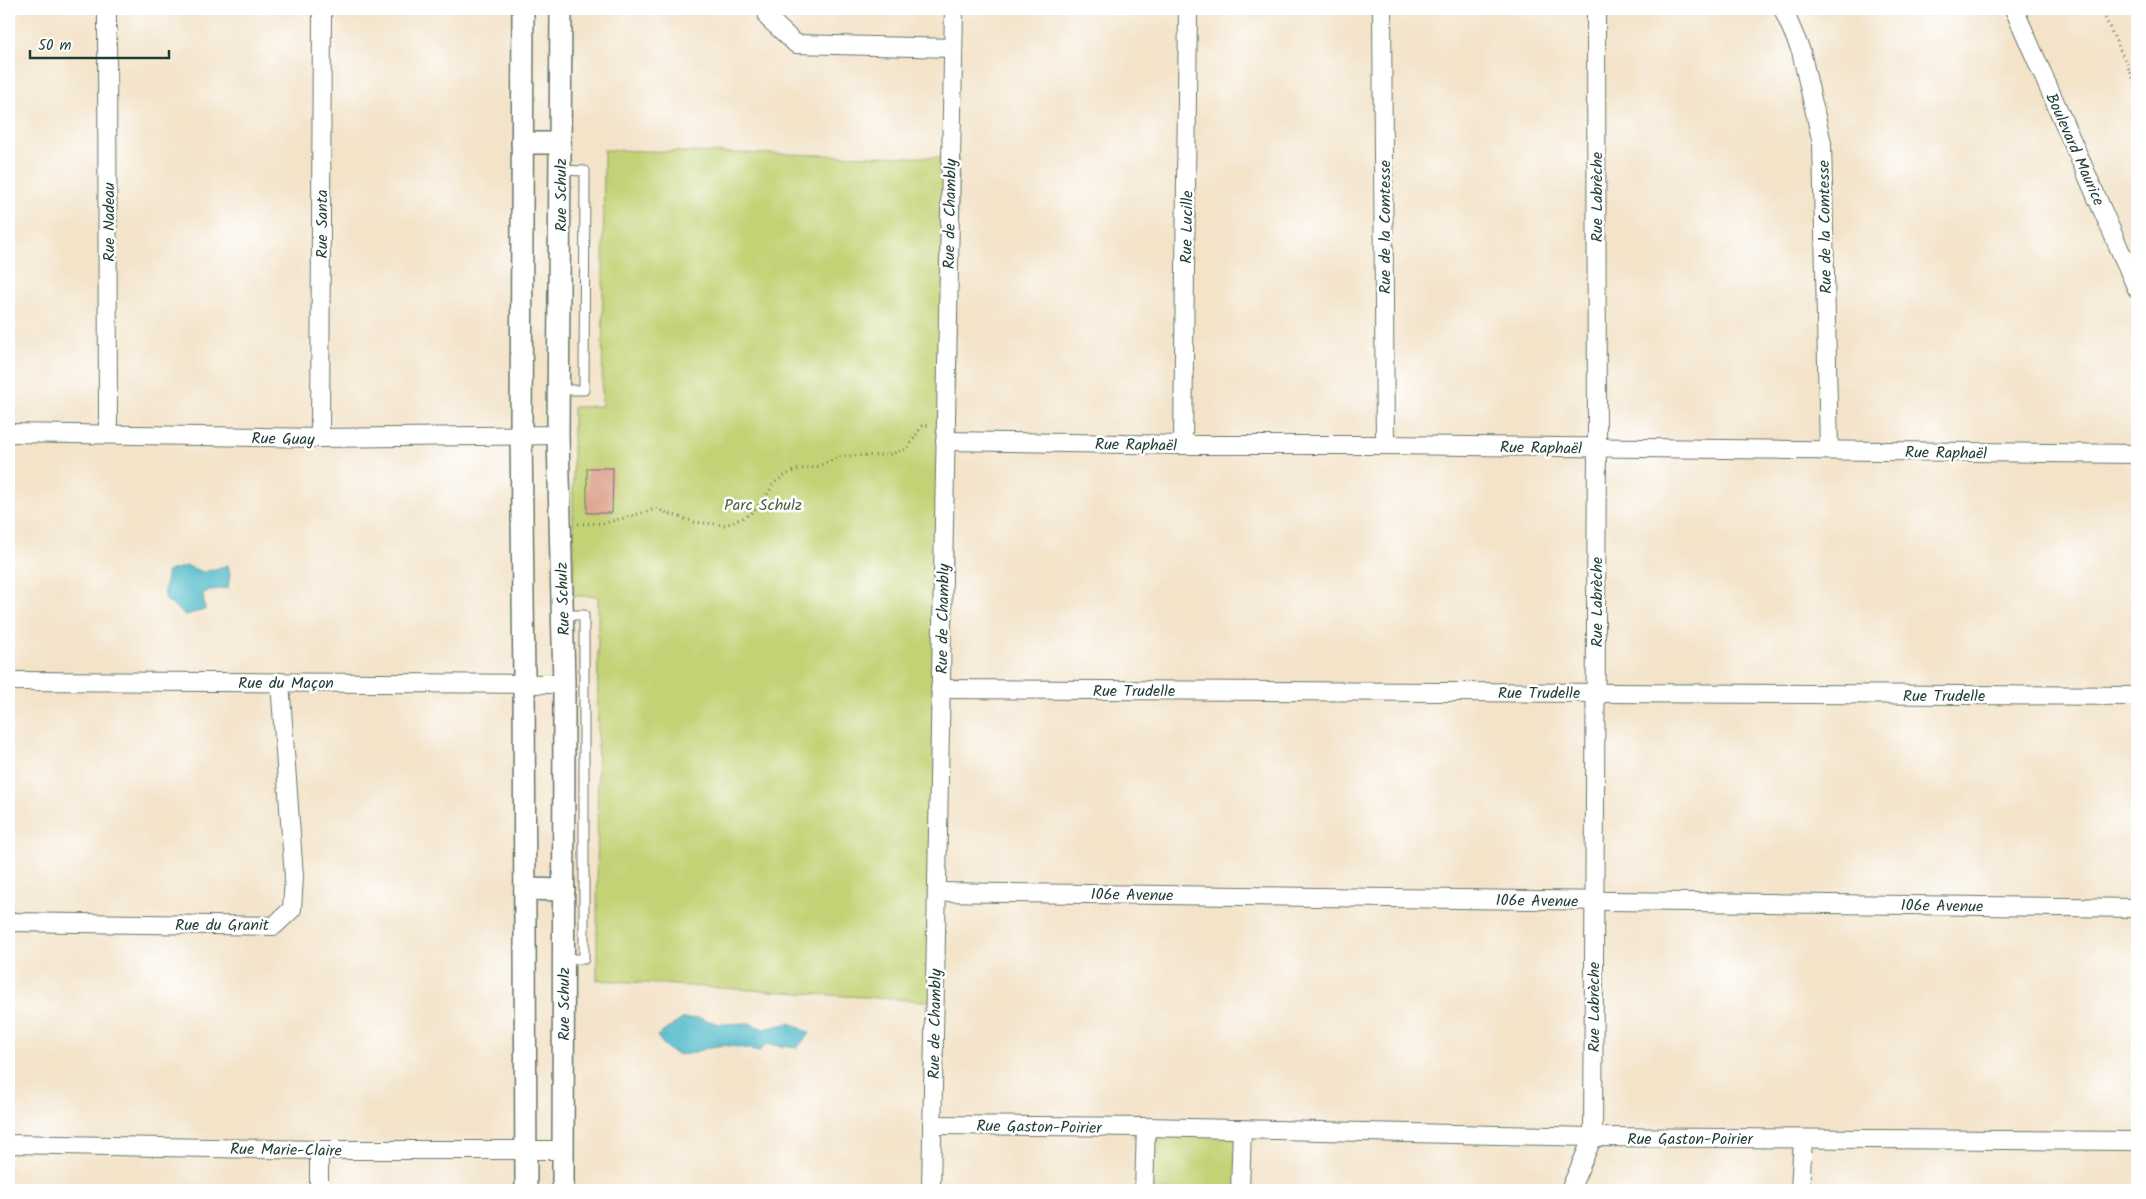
<svg xmlns="http://www.w3.org/2000/svg" width="2146" height="1199" font-family="Kalam,sans-serif">
<style>
.green{fill:#c3d274;stroke:#718854}
.water{fill:#4cb8c7;stroke:#367a7e}
.building{fill:#dda690}
.lines{fill:none;stroke-linecap:round;stroke-linejoin:round}
.service-casing{stroke:#697768;stroke-width:11}
.minor-casing{stroke:#697768;stroke-width:20}
.tertiary-casing{stroke:#697768;stroke-width:24}
.path{stroke:#697768;stroke-width:3;stroke-dasharray:1 4;stroke-linecap:butt}
.service{stroke:#fff;stroke-width:9}
.minor{stroke:#fff;stroke-width:18}
.tertiary{stroke:#fff;stroke-width:21}
.labels{text-anchor:middle;stroke-width:5;stroke-linejoin:round;paint-order:stroke}
.street-label{font-size:16px;fill:#1f3d34;stroke:#fff}
.park-label{font-size:16px;fill:#486244;stroke:#fff}
</style>
<rect width="100%" height="100%" fill="#fff"/>
<filter id="ink" filterUnits="userSpaceOnUse"><feTurbulence type="fractalNoise" baseFrequency=".02" numOctaves="2"/><feDisplacementMap in="SourceGraphic" scale="10" xChannelSelector="R" yChannelSelector="G"/><feConvolveMatrix kernelMatrix="1 2 1 2 8 2 1 2 1" color-interpolation-filters="sRGB"/></filter>
<filter id="wash" filterUnits="userSpaceOnUse"><feTurbulence type="fractalNoise" baseFrequency=".0096" numOctaves="4" result="noise"/><feDisplacementMap in="SourceGraphic" scale="20" xChannelSelector="R" yChannelSelector="G"/><feGaussianBlur stdDeviation="1.12" result="paint"/><feColorMatrix in="noise" values="0 0 0 0 0 0 0 0 0 0 0 0 0 0 0 0 0 1.4 0 .05"/><feComposite in="paint" operator="in"/></filter>
<g filter="url(#wash)">
<rect width="100%" height="100%" fill="#f3e3c9"/>
<g class="green">
<polygon points="604,150 958,158 940,1002 597,980 598,596 573,596 573,407 602,406"/>
<polygon points="1146,1127 1242,1129 1240,1190 1144,1190"/>
</g>
<g class="water">
<polygon points="228,565 230,574 228,588 217,589 203,593 205,610 185,615 166,600 164,591 168,571 187,566 204,572"/>
<path d="M699 1018 720 1024 749 1023 764 1029 790 1023 810 1033 797 1048 766 1044 760 1051C747 1049 730 1044 717 1046 688 1051 678 1067 657 1036L682 1019Z"/>
</g>
<g id="blocks">
<polygon class="building" points="587,468 613,468 612,513 587,513"/>
</g>
</g>
<g filter="url(#ink)">
<use href="#blocks" fill-opacity="0" stroke="#697768" stroke-width="1"/>
<g class="lines">
<defs>
<g id="service">
<polyline points="559,390 584,390 585,171 560,170"/>
<polyline points="562,615 584,615 584,959 564,959"/>
</g>
<g id="minor">
<polyline points="107,9 108,434"/>
<polyline points="768,9 768,18 796,44 953,48"/>
<polyline points="1382,9 1385,445"/>
<polyline points="1783,9 1801,51 1822,143 1829,450"/>
<polyline points="2014,9 2137,289"/>
<polyline points="9,433 320,438 558,435"/>
<polyline points="320,438 322,9"/>
<polyline points="945,441 1183,445 1385,445 2137,454"/>
<polyline points="1183,445 1188,9"/>
<polyline points="9,681 564,684"/>
<polyline points="940,689 2137,696"/>
<polyline points="937,892 2137,908"/>
<polyline points="9,922 274,926 292,909 294,877 280,682"/>
<polyline points="932,1125 1146,1127 1593,1137 2137,1141"/>
<polyline points="9,1144 319,1150 563,1150"/>
<polyline points="319,1190 319,1150"/>
<polyline points="931,1190 954,9"/>
<polyline points="1144,1190 1146,1127"/>
<polyline points="1240,1190 1242,1129"/>
<polyline points="1570,1190 1593,1137 1597,448 1596,9"/>
<polyline points="1800,1190 1803,1139"/>
</g>
<g id="tertiary">
<polyline points="523,9 521,435 524,677 526,1190"/>
<polyline points="561,9 558,435 564,684 563,1190"/>
<polyline points="522,143 560,143"/>
<polyline points="525,889 564,890"/>
</g>
</defs>
<use href="#service" class="service-casing"/>
<use href="#minor" class="minor-casing"/>
<use href="#tertiary" class="tertiary-casing"/>
<g class="path">
<polyline points="2101,9 2137,86"/>
<polyline points="578,524 605,523 656,509 694,522 726,525 749,515 766,497 773,484 787,474 800,469 816,467 842,456 887,455 907,449 922,426 929,425"/>
</g>
<use href="#service" class="service"/>
<use href="#minor" class="minor"/>
<use href="#tertiary" class="tertiary"/>
</g>
</g>
<g class="labels">
<g class="street-label">
<text transform="translate(2076 149) rotate(66)" y="6">Boulevard Maurice</text>
<text transform="translate(560 195) rotate(-90)" y="6">Rue Schulz</text>
<text transform="translate(1596 197) rotate(-90)" y="6">Rue Labrèche</text>
<text transform="translate(949 214) rotate(-89)" y="6">Rue de Chambly</text>
<text transform="translate(108 222) rotate(-90)" y="6">Rue Nadeau</text>
<text transform="translate(321 224) rotate(-90)" y="6">Rue Santa</text>
<text transform="translate(1186 227) rotate(-89)" y="6">Rue Lucille</text>
<text transform="translate(1384 227) rotate(-90)" y="6">Rue de la Comtesse</text>
<text transform="translate(1824 227) rotate(-91)" y="6">Rue de la Comtesse</text>
<text transform="translate(283 438) rotate(1)" y="6">Rue Guay</text>
<text transform="translate(1136 444) rotate(1)" y="6">Rue Raphaël</text>
<text transform="translate(1541 447) rotate(1)" y="6">Rue Raphaël</text>
<text transform="translate(1946 452) rotate(1)" y="6">Rue Raphaël</text>
<text transform="translate(562 599) rotate(-92)" y="6">Rue Schulz</text>
<text transform="translate(1596 602) rotate(-90)" y="6">Rue Labrèche</text>
<text transform="translate(942 619) rotate(-89)" y="6">Rue de Chambly</text>
<text x="286" y="688">Rue du Maçon</text>
<text x="1134" y="696">Rue Trudelle</text>
<text x="1539" y="698">Rue Trudelle</text>
<text x="1944" y="701">Rue Trudelle</text>
<text transform="translate(1132 894) rotate(1)" y="6">106e Avenue</text>
<text transform="translate(1537 900) rotate(1)" y="6">106e Avenue</text>
<text transform="translate(1942 905) rotate(1)" y="6">106e Avenue</text>
<text x="222" y="930">Rue du Granit</text>
<text transform="translate(563 1004) rotate(-90)" y="6">Rue Schulz</text>
<text transform="translate(1593 1007) rotate(-90)" y="6">Rue Labrèche</text>
<text transform="translate(934 1024) rotate(-89)" y="6">Rue de Chambly</text>
<text transform="translate(1039 1126) rotate(1)" y="6">Rue Gaston-Poirier</text>
<text x="1690" y="1144">Rue Gaston-Poirier</text>
<text transform="translate(286 1149) rotate(1)" y="6">Rue Marie-Claire</text>
</g>
<g class="park-label">
<text x="763" y="510">Parc Schulz</text>
</g>
</g>
<rect width="2146" height="1199" fill="none" stroke="#fff" stroke-width="30"/>
<path d="M30 50v8h139v-8" fill="none" stroke="#1f3d34" stroke-width="2.5"/>
<text x="38" y="50" font-size="15" fill="#1f3d34" stroke="#ffffff" stroke-width="4" paint-order="stroke">50 m</text>
</svg>
